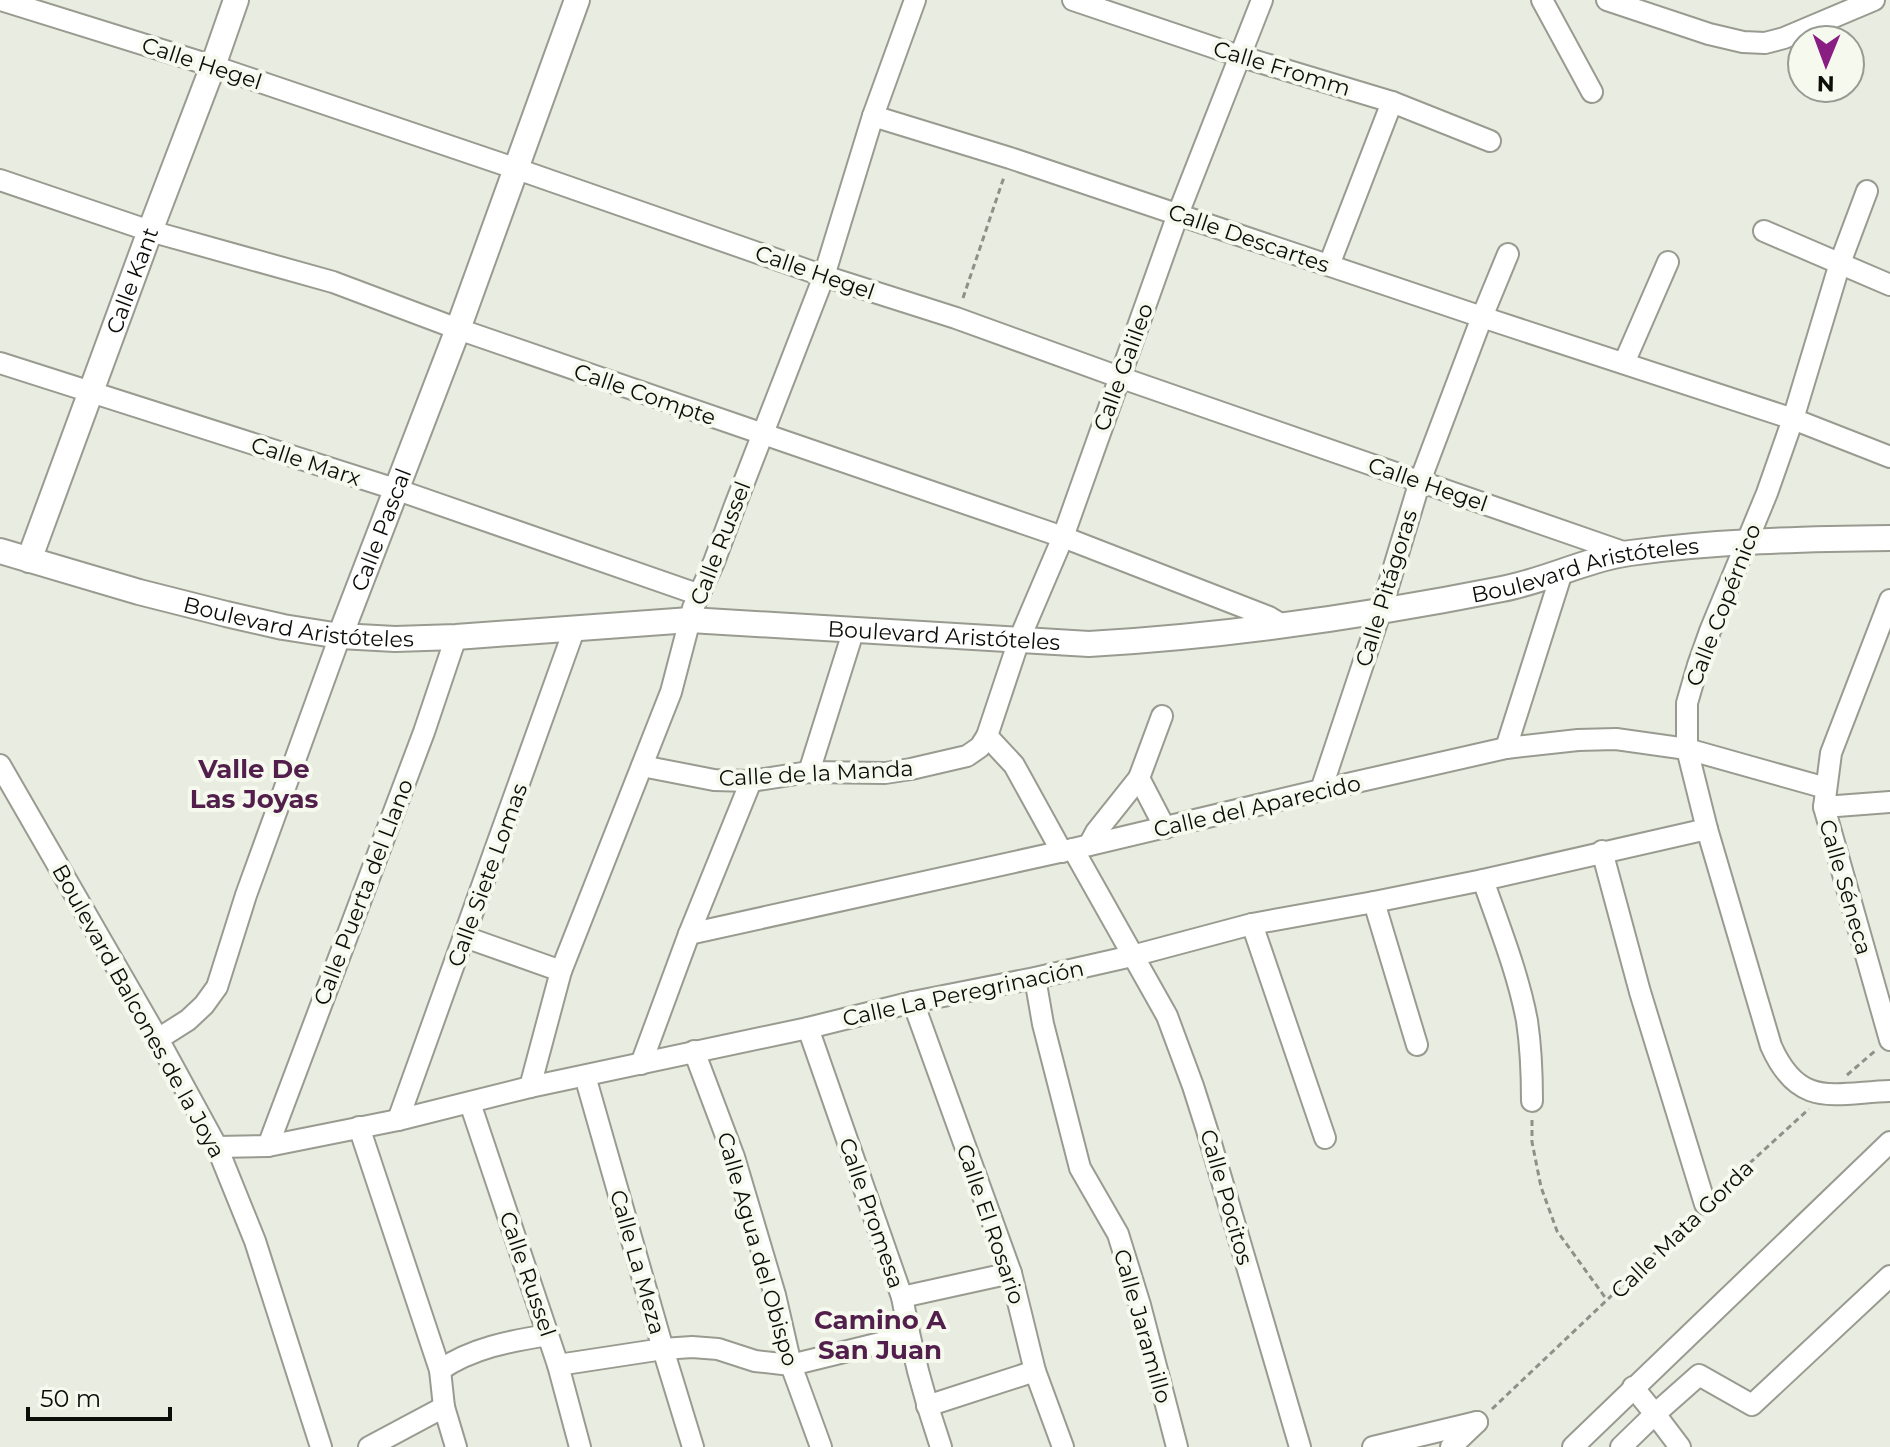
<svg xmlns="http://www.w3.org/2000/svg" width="1890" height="1447" font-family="Montserrat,sans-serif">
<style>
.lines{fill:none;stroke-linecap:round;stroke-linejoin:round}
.minor-casing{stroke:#999b90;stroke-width:24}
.tertiary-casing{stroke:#999b90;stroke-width:28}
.path{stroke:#8e9188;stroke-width:3;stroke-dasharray:6 4;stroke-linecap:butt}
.minor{stroke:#fff;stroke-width:20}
.tertiary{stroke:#fff;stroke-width:24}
.labels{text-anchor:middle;stroke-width:8;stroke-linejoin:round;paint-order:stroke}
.street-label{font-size:22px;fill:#0c0d09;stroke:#f6f9ed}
.quarter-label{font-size:26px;font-weight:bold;fill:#521e4c;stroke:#f6f9ed}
</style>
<rect width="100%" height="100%" fill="#e9ece0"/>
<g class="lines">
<defs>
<g id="minor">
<polyline points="1,0 213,66 517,169 824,276 956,318 1119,377 1626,553"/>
<polyline points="1073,0 1239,56 1392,102 1490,141"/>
<polyline points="1542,0 1592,92"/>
<polyline points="1607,0 1709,34 1743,42 1765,43 1784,38 1874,0"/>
<polyline points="873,116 1010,158 1482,317 1793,419 1890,457"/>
<polyline points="0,180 150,231 333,282 458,329 1063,537 1269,617 1284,626"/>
<path d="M1867 191 1840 263 1793 419 1767 493 1710 631 1698 665 1687 703V749L1707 829 1771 1046C1799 1109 1833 1093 1890 1091"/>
<polyline points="1764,231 1890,285"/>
<polyline points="1329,265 1392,102"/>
<polyline points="0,363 395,489 700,595"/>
<polyline points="1624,363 1668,262"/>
<polyline points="1890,600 1831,753 1824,807 1890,1040"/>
<polyline points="987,736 1014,765 1062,852"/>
<polyline points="1506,748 1562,572"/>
<polyline points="0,765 158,1039 217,1147 255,1241 321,1447"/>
<polyline points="642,766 714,780 751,781 809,772 885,773 911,769 967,756 980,747 987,736 1019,640 1063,537 1178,214 1262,0"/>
<polyline points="809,772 854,629"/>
<polyline points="1139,778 1165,828"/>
<polyline points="1321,790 1381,610 1420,481 1482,317 1508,254"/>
<polyline points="1824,807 1890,802"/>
<polyline points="1089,845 1096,832 1139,778 1162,716"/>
<polyline points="1073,849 1167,1016 1193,1086 1207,1130 1300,1447"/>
<polyline points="1602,851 1640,992 1705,1204"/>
<path d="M1483 880C1499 926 1518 973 1527 1021 1531 1048 1532 1074 1532 1101"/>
<polyline points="1374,902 1417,1045"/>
<polyline points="1252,924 1325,1138"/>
<polyline points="689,934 1073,849 1321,790 1506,748 1578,740 1616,739 1687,749 1826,788"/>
<polyline points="465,937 561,971"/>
<polyline points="1035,978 1043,1024 1080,1168 1118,1234 1140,1305 1177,1447"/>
<polyline points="913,1002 1011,1273 1035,1371 1063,1447"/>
<path d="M808 1028 902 1297C911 1348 924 1398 941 1447"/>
<polyline points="158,1039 188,1020 204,1005 217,987 246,895 340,636"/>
<polyline points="694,1051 734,1157 775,1295 791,1365 821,1447"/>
<polyline points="641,1064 689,934 751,781"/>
<polyline points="585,1076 663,1349 693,1447"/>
<polyline points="530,1087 561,971 671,692 693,608 714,562 734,508 824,276 873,116 915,0"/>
<polyline points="470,1103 558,1365 580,1447"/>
<polyline points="398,1120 574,630"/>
<polyline points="359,1127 440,1370 444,1407 456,1447"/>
<polyline points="268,1146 424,732 456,637"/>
<polyline points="217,1147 268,1146 398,1120 530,1087 808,1028 913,1002 1035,978 1132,956 1252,924 1374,902 1483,880 1707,829"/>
<polyline points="902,1297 1011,1273"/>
<polyline points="558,1365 663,1349 692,1347 718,1349 755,1361 791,1365 909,1336"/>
<path d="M440 1370C472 1348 510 1341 548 1335"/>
<polyline points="1633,1387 1655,1414 1699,1375 1752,1405 1890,1276"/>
<polyline points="927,1406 1035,1371"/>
<polyline points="369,1447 444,1407"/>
<polyline points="1373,1447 1477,1422"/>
<polyline points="1451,1447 1477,1422"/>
<polyline points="1573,1447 1890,1142"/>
<polyline points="1621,1447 1655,1414 1680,1447"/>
</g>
<g id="tertiary">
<path id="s1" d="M0 551 139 592 226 614 283 627 340 636 395 639 456 637 690 620 1089 644C1228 636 1366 616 1502 589 1545 581 1587 559 1630 553 1717 541 1803 539 1890 538"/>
<path id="s2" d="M29 560 150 231 213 66 236 0"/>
<path id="s3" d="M340 636 458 329 577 0"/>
</g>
</defs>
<use href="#minor" class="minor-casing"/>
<use href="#tertiary" class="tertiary-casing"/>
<g class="path">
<polyline points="963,298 1004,177"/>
<polyline points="1847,1075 1875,1051"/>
<polyline points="1532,1120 1532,1142 1541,1187 1557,1231 1607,1300"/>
<polyline points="1720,1190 1809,1109"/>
<polyline points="1492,1409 1607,1300 1691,1218"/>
</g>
<use href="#minor" class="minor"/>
<use href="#tertiary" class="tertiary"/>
</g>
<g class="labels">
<g class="street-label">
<text transform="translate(202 63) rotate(18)" y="8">Calle Hegel</text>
<text transform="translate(1282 68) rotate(17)" y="8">Calle Fromm</text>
<text transform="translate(1249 238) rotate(19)" y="8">Calle Descartes</text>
<text transform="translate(815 272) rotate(19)" y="8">Calle Hegel</text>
<text dy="8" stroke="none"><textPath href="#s2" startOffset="298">Calle Kant</textPath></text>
<text transform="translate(1123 367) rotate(-70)" y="8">Calle Galileo</text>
<text transform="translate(645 394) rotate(19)" y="8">Calle Compte</text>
<text transform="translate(306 461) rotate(18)" y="8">Calle Marx</text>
<text transform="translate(1428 484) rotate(19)" y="8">Calle Hegel</text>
<text dy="8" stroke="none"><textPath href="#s3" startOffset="114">Calle Pascal</textPath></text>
<text transform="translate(720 543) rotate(-69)" y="8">Calle Russel</text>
<text dy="8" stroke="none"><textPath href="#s1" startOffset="1604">Boulevard Aristóteles</textPath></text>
<text transform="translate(1386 588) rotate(-73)" y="8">Calle Pitágoras</text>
<text transform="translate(1723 605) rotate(-69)" y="8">Calle Copérnico</text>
<text dy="8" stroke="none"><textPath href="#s1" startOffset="308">Boulevard Aristóteles</textPath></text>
<text dy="8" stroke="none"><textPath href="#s1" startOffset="956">Boulevard Aristóteles</textPath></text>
<text transform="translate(816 773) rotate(-3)" y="8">Calle de la Manda</text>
<text transform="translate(1257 806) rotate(-13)" y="8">Calle del Aparecido</text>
<text transform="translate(487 875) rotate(-70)" y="8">Calle Siete Lomas</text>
<text transform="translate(1846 887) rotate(74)" y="8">Calle Séneca</text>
<text transform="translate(363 892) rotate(-69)" y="8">Calle Puerta del Llano</text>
<text transform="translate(963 993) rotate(-12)" y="8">Calle La Peregrinación</text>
<text transform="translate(139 1011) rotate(61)" y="8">Boulevard Balcones de la Joya</text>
<text transform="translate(1227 1197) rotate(74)" y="8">Calle Pocitos</text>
<text transform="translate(872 1213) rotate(71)" y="8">Calle Promesa</text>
<text transform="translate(991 1224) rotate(71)" y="8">Calle El Rosario</text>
<text transform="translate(1682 1229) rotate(-44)" y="8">Calle Mata Gorda</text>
<text transform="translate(758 1249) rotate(74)" y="8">Calle Agua del Obispo</text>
<text transform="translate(638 1262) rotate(74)" y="8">Calle La Meza</text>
<text transform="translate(528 1274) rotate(71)" y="8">Calle Russel</text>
<text transform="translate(1143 1326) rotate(74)" y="8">Calle Jaramillo</text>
</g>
<g class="quarter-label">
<text x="254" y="778">Valle De<tspan x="254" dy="30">Las Joyas</tspan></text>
<text x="880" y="1329">Camino A<tspan x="880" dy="30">San Juan</tspan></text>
</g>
</g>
<g transform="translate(1826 64) rotate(181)"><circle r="38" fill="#f6f9ed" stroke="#989b92" stroke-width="2"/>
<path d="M0-6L14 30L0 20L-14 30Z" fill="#8a1d82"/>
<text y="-12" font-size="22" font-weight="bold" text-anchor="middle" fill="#0c0d09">N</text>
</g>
<path d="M28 1407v12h142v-12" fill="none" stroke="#0c0d09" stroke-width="4"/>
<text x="40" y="1407" font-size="24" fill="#0c0d09" stroke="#f6f9ed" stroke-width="6" paint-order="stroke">50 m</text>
</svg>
